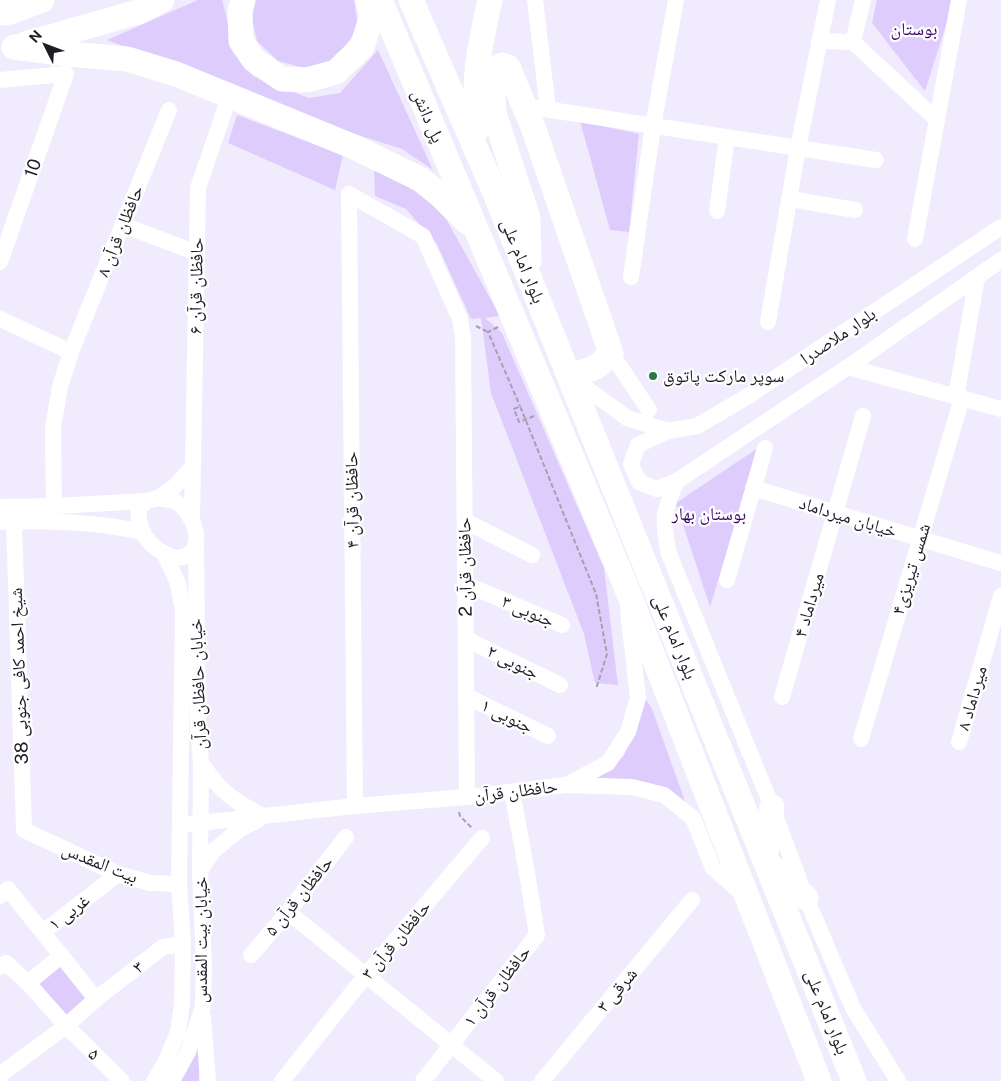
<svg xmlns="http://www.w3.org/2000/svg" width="1001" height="1081" font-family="'Public Sans','Noto Naskh Arabic',sans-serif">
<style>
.green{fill:#deccfd}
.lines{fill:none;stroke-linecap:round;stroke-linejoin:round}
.path{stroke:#a6a1b0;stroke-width:2;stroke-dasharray:5 2.5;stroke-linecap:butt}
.minor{stroke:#fff;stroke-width:16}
.highway{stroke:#fff;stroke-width:25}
.poi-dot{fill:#2c7745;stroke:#fff;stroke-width:2}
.labels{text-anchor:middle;stroke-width:4.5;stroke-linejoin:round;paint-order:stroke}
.park-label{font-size:18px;fill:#3a0565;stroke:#fff}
.street-label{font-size:18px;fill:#1f1c24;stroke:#fff}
.poi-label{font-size:18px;fill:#1f1c24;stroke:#fff;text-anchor:start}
</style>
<rect width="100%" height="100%" fill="#f1ebfe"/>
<g class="green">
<polygon points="198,0 222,0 227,19 233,52 253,76 309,98 340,93 378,50 433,170 402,149 336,128 107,40"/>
<polygon points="254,0 354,0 358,28 336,59 305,68 278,61 257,41 252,19"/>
<polygon points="877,0 954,0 925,91 872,23"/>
<polygon points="237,115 343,155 335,190 228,143"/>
<polygon points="580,121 639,134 629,232 610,230"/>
<polygon points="374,167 422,195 445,217 500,316 485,318 502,333 604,568 618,685 595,683 584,634 491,393 481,318 471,319 437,244 406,209 375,196"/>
<polygon points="758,448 710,607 676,503"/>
<polygon points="643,695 652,709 687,807 590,781 623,757 636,729"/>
<polygon points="64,961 92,997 64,1020 35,985"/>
<polygon points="200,1036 199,1081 177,1081"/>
</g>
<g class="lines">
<g class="path">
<polyline points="476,326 488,332"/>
<polyline points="498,327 488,332 520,406"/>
<polyline points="534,416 519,422 514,409 520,406 596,594 607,654 596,689"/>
<polyline points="459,812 460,816 473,829"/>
</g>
<g class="minor">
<polyline points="535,0 548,109"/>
<polyline points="819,41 853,42 937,120"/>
<polyline points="853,42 863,0"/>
<polyline points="0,80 66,74 0,262"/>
<polyline points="525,106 876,160"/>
<polyline points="349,194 423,236 460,319 463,337 467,797"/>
<polyline points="349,194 355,806"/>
<polyline points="790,199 855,210"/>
<polyline points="717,211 727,137"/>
<polyline points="123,225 197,253"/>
<polyline points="1001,227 750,395 697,426 668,431 638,445 631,464 639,482 657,489 677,481 848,367 1001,260"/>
<polyline points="915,239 959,0"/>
<polyline points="631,277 653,126 676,0"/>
<polyline points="0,319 71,352 60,387 53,428 54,506"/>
<polyline points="768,322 798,148 828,0"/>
<polyline points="71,352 169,110"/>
<polyline points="611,353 649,410"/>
<polyline points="848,367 1001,409"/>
<polyline points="571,377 627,418 668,431"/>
<polyline points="956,397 977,277"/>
<path d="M677 481C662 514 662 519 669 554L772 807 806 898 853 1008 898 1081"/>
<polyline points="753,488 1001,563"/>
<path d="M158 498C163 499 169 500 174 501 190 508 206 541 189 554 174 566 148 545 142 531 139 523 138 516 139 508L147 501Z"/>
<polyline points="158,498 174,487 192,467"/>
<polyline points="0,507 54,506 147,501"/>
<polyline points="192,520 198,188 225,109"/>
<polyline points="14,521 24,830 118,874 150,883 179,884"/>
<polyline points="465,521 532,555"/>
<path d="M0 522C48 520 96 522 143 532"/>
<polyline points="727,580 765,448"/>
<polyline points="465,584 562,625"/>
<polyline points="466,639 560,685"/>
<polyline points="466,696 548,736"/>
<polyline points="782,697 863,416"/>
<polyline points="861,739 962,398"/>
<polyline points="959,742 1001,596"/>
<path d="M201 763C220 791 233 801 263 816"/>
<polyline points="566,785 632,787 664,795 693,818 713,868 744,895"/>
<polyline points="181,825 355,806 467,797 566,785 608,763 628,732 638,698 628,611"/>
<polyline points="200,871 213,851 239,830 259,819"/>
<polyline points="0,896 8,889 96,999"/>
<polyline points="288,912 496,1081"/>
<polyline points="43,932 118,874"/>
<polyline points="62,955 28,983 66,1026 122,1081"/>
<polyline points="251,955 288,912 346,837"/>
<polyline points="0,967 6,963 28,983"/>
<polyline points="203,1016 208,1081"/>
<polyline points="0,1081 1,1074 66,1026 96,999 163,947 183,944"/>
<polyline points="154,1081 166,1061 178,1032 182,1004 183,944 179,884 183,611 178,583 164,553"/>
<polyline points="172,1081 188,1052 203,1006 204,963 200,871 201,763 198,728 196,546"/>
<polyline points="282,1081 366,975 482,838"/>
<polyline points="423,1081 537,935 526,867 512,792"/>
<polyline points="542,1081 692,900"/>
</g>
<g class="highway">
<polyline points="243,0 240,12 241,41 254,60 282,79 307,80 336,72 362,47 372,16 368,0"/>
<polyline points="380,0 625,584 819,1081"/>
<polyline points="411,0 495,193 854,1081"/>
<polyline points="0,13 10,12 42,0"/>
<polyline points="25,44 138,12 162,0"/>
<polyline points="14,47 67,54 127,59 176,74 354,147 420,179 440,195 467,222"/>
<path d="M480 127C470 84 481 42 490 0"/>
<path d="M529 261 528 218 494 113 492 76 495 69 502 65 508 67 533 127 611 353C596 370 591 370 569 375"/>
<polyline points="772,807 765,861 806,898"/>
</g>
</g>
<circle class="poi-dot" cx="653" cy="376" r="5"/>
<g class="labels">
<g class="park-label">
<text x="914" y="35">بوستان</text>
<text x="709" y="520">بوستان بهار</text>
</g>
<g class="street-label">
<text transform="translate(428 116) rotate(67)" y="6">پل دانش</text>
<text transform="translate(33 168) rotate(-71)" y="6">10</text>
<text transform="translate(120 231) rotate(-68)" y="6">حافظان قرآن ۸</text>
<text transform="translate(523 261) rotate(68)" y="6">بلوار امام علی</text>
<text transform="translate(196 286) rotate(-89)" y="6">حافظان قرآن ۶</text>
<text transform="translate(838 336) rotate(-34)" y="6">بلوار ملاصدرا</text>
<text transform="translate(352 500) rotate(-91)" y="6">حافظان قرآن ۴</text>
<text transform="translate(848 517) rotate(17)" y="6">خیابان میرداماد</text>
<text transform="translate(465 567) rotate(-91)" y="6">حافظان قرآن 2</text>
<text transform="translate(911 569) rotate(-73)" y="6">شمس تیریزی۴</text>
<text transform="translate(809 605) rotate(-74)" y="6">میرداماد ۴</text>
<text transform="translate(528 611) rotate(23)" y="6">جنوبی ۳</text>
<text transform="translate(675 637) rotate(68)" y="6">بلوار امام علی</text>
<text transform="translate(513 662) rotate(26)" y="6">جنوبی ۲</text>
<text transform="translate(19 676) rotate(-92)" y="6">شیخ احمد کافی جنوبی 38</text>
<text transform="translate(198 684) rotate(-92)" y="6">خیابان حافظان قرآن</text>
<text transform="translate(972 698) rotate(-74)" y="6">میرداماد ۸</text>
<text transform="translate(507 716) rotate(26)" y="6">جنوبی ۱</text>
<text transform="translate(516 791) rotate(-7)" y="6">حافظان قرآن</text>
<text transform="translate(100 863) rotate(22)" y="6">بیت المقدس</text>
<text transform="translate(299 896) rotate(-51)" y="6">حافظان قرآن ۵</text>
<text transform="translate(69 912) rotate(-38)" y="6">۱ غربی</text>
<text transform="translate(201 940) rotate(-90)" y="6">خیابان بیت المقدس</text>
<text transform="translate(396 940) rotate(-50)" y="6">حافظان قرآن ۳</text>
<text transform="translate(138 967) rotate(-37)" y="6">۳</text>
<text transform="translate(497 986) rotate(-52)" y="6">حافظان قرآن ۱</text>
<text transform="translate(617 990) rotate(-50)" y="6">۳ شرقی</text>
<text transform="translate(827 1012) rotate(68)" y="6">بلوار امام علی</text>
<text transform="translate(94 1054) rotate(44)" y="6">۵</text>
</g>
<g class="poi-label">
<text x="663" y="382">سوپر مارکت پاتوق</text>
</g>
</g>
<g transform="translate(45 45) rotate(312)" stroke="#ffffff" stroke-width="4" paint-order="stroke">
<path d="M0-4L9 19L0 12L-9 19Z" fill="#1f1c24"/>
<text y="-8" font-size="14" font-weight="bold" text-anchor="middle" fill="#1f1c24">N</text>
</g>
</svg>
